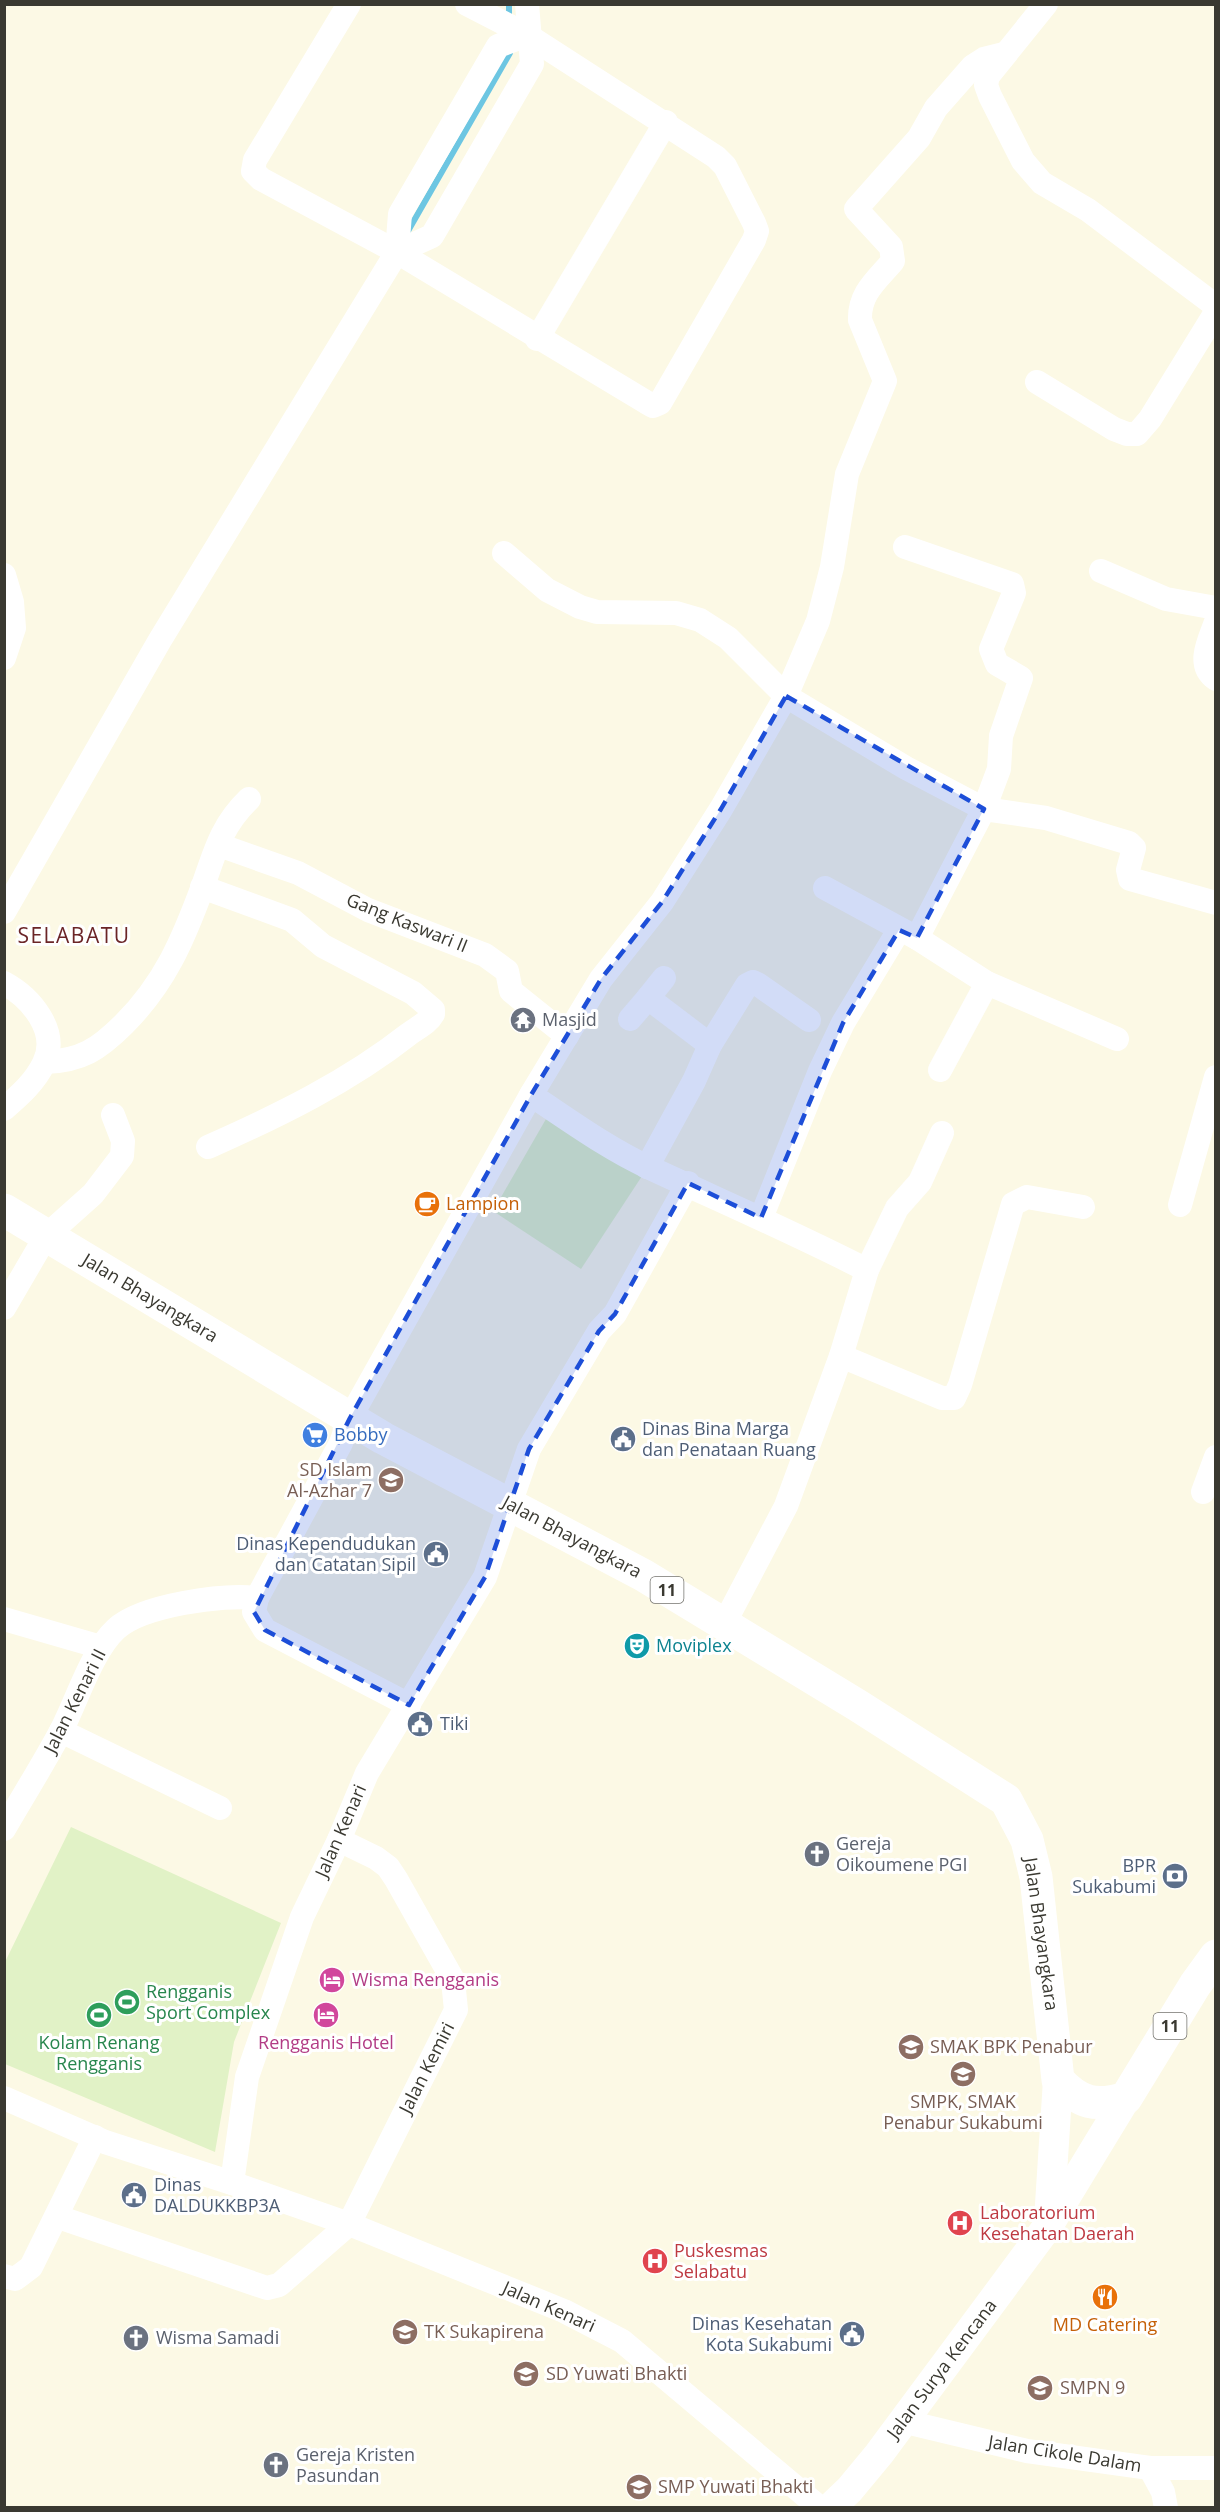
<svg xmlns="http://www.w3.org/2000/svg" width="1220" height="2512" font-family="'Open Sans',sans-serif">
<style>
.green{fill:#e1f2c6}
.lines{fill:none;stroke-linecap:round;stroke-linejoin:round}
.stream{stroke:#6dc6e2;stroke-width:6}
.minor{stroke:#fff;stroke-width:24}
.major{stroke:#fff;stroke-width:30}
.highway{stroke:#fff;stroke-width:33}
.marked{fill:#1d4ed8;fill-opacity:0.2;stroke:#1d4ed8;stroke-width:4.5;stroke-dasharray:12 8;stroke-linejoin:round}
.labels{text-anchor:middle;stroke-width:6;stroke-linejoin:round;paint-order:stroke}
.shield{fill:#fff;stroke:#75746f;stroke-width:1.5}
.shield-label{font-size:16px;font-weight:bold;fill:#3a3931}
.street-label{font-size:18px;fill:#3a3931;stroke:#fff}
.worship-label{font-size:18px;fill:#5b616d;stroke:#fff;text-anchor:start}
.food-label{font-size:18px;fill:#c56008;stroke:#fff;text-anchor:start}
.service-label{font-size:18px;fill:#4e5e75;stroke:#fff;text-anchor:start}
.shop-label{font-size:18px;fill:#366cbe;stroke:#fff;text-anchor:start}
.education-label{font-size:18px;fill:#785e54;stroke:#fff;text-anchor:start}
.culture-label{font-size:18px;fill:#0d838f;stroke:#fff;text-anchor:start}
.hotel-label{font-size:18px;fill:#b23c85;stroke:#fff;text-anchor:start}
.leisure-label{font-size:18px;fill:#27864d;stroke:#fff;text-anchor:start}
.health-label{font-size:18px;fill:#be3a42;stroke:#fff;text-anchor:start}
.quarter-label{font-size:21px;letter-spacing:1.5px;fill:#6b2527;stroke:#fff}
</style>
<rect width="100%" height="100%" fill="#fcf9e5"/>
<g class="green">
<polygon points="546,1119 644,1173 581,1269 493,1211"/>
<polygon points="71,1827 281,1923 234,2042 215,2152 5,2064 5,1962"/>
</g>
<g class="lines">
<g class="stream">
<polyline points="509,4 509,19"/>
<polyline points="408,231 510,53"/>
</g>
<g class="minor">
<polyline points="349,4 255,160 253,171 261,179 397,252 646,402 653,406 660,403 754,240 757,231 754,223 725,166 716,157 527,35 467,4"/>
<polyline points="1046,4 988,76 986,85 990,96 1023,161 1042,183 1088,210 1216,306"/>
<polyline points="397,252 432,236 532,64 527,4"/>
<polyline points="537,339 666,122"/>
<polyline points="1037,382 1114,429 1127,434 1137,434 1150,419 1216,312"/>
<polyline points="905,547 1012,584 1014,593 991,649 997,664 1021,678 1001,736 999,769 984,809 917,938"/>
<polyline points="504,553 547,590 580,607 597,612 676,613 700,620 728,638 786,696 906,768 984,809 1046,818 1129,843 1134,848 1128,870 1130,879 1216,903"/>
<polyline points="1101,571 1166,599 1216,608"/>
<polyline points="4,575 12,602 14,628 4,658"/>
<path d="M1216 622C1209 641 1196 665 1216 679"/>
<polyline points="219,845 298,873 368,910 485,955 507,971 511,991 567,1036"/>
<path d="M202 887 292 920 323 946 413 993 433 1010V1014C428 1023 417 1028 409 1034 348 1082 278 1116 208 1147"/>
<polyline points="825,888 917,938 987,983 1117,1039"/>
<polyline points="4,912 160,640 397,252 400,214 498,46 527,35"/>
<polyline points="664,978 648,998 710,1045"/>
<path d="M4 983C30 997 60 1031 44 1063 35 1082 20 1095 4 1109"/>
<polyline points="630,1019 648,998"/>
<path d="M45 1062C81 1061 99 1049 124 1024 165 983 183 940 203 886 215 852 221 826 249 799"/>
<polyline points="940,1070 987,983"/>
<path d="M531 1095C569 1120 607 1148 648 1167 721 1201 795 1233 867 1270L841 1356 786 1506 724 1624"/>
<polyline points="647,1167 694,1081 710,1045 747,985 753,982 759,985 809,1020"/>
<polyline points="688,1183 615,1314 599,1331 529,1449 485,1577 367,1773 339,1840 302,1917 247,2077 232,2183 349,2224 564,2311 622,2341 820,2508"/>
<polyline points="1180,1205 1216,1077"/>
<polyline points="761,1218 820,1071 843,1023 899,930"/>
<polyline points="867,1270 897,1208 920,1182 942,1133"/>
<polyline points="4,1308 46,1236 93,1194 122,1156 123,1141 113,1115"/>
<polyline points="841,1356 942,1398 954,1398 960,1385 1013,1204 1027,1197 1083,1207"/>
<polyline points="1203,1492 1216,1457"/>
<polyline points="257,1598 254,1612 265,1630 409,1705"/>
<polyline points="4,1619 101,1647"/>
<polyline points="61,1731 220,1808"/>
<path d="M4 1829C23 1796 44 1763 62 1729 77 1700 92 1651 116 1629 142 1605 223 1594 257 1598L341 1443 350 1418 531 1095 601 979 662 902 721 809 786 696 818 621 832 567 847 474 885 381 860 320C859 293 877 280 893 261L891 247 856 209 919 138 936 108 973 66 984 59 1004 54"/>
<polyline points="4,2098 105,2142 232,2183"/>
<polyline points="58,2217 267,2288 279,2285 349,2224 456,2010 453,1980 396,1879 388,1867 376,1858 339,1840"/>
<polyline points="4,2276 15,2279 31,2267 95,2137"/>
<polyline points="902,2421 1027,2451 1150,2468 1216,2468"/>
<polyline points="1150,2468 1163,2492 1166,2508"/>
</g>
<g class="major">
<polyline points="1049,2220 1058,2080"/>
<polyline points="830,2508 850,2489 879,2454 1048,2226 1126,2098"/>
</g>
<path class="highway" d="M4 1210 383 1438 643 1575 857 1705 1006 1800 1027 1840 1036 1877 1058 2080C1080 2104 1096 2107 1126 2098L1195 1985 1216 1956"/>
</g>
<path class="marked" d="M786 696 984 809 917 938 899 930 843 1023 761 1218 688 1183 615 1314 599 1331 529 1449 485 1577 409 1705 265 1630 254 1612 350 1418 531 1095 601 979 662 902 721 809Z"/>
<defs>
<symbol id="temple-disc" viewBox="-11 -11 22 22"><circle r="9.5" fill="#6b7280" stroke="#fff"/><path d="M0-6L5-2H3V0L6.5 2.5H4V6H1.5V3h-3V6H-4V2.5H-6.5L-3 0V-2H-5Z" fill="#fff"/></symbol>
<symbol id="cafe-disc" viewBox="-11 -11 22 22"><circle r="9.5" fill="#e8710a" stroke="#fff"/><path d="M-5.5-4.5H6V0H3Q3 3.5 0 3.5H-2.5Q-5.5 3.5-5.5 0ZM3-3.2v2h1.7v-2ZM-6 4.5H4V6H-6Z" fill="#fff"/></symbol>
<symbol id="supermarket-disc" viewBox="-11 -11 22 22"><circle r="9.5" fill="#3f7fe0" stroke="#fff"/><path d="M-6-5.5h2.5l.6 2H6L4.5 2H-2.5L-4.4-4H-6ZM-1.5 3.2a1.3 1.3 0 1 0 .1 0ZM3 3.2a1.3 1.3 0 1 0 .1 0Z" fill="#fff"/></symbol>
<symbol id="civic-disc" viewBox="-11 -11 22 22"><circle r="9.5" fill="#5c6f8a" stroke="#fff"/><path d="M-.6-6.5H3V-4.5H.6V-3L4-1V1h2V6H-6V1h2V-1L-.6-3ZM-1.2 2.5V6h2.4V2.5Z" fill="#fff"/></symbol>
<symbol id="school-disc" viewBox="-11 -11 22 22"><circle r="9.5" fill="#8d6e63" stroke="#fff"/><path d="M0-5L7-2L0 1L-7-2ZM-4 1L0 2.5L4 1V4Q0 6-4 4Z" fill="#fff"/></symbol>
<symbol id="theatre-disc" viewBox="-11 -11 22 22"><circle r="9.5" fill="#0f9aa8" stroke="#fff"/><path d="M-5-5.5Q0-4 5-5.5V0Q5 5 0 6Q-5 5-5 0ZM-3.3-2.5H-1v1.5H-3.3ZM1-2.5H3.3v1.5H1ZM-2.8 1Q0 5.5 2.8 1Z" fill="#fff"/></symbol>
<symbol id="church-disc" viewBox="-11 -11 22 22"><circle r="9.5" fill="#6b7280" stroke="#fff"/><path d="M-1.2-6h2.4v3.5h3.3v2.4h-3.3V6h-2.4V-.1h-3.3v-2.4h3.3Z" fill="#fff"/></symbol>
<symbol id="bank-disc" viewBox="-11 -11 22 22"><circle r="9.5" fill="#5c6f8a" stroke="#fff"/><path d="M-6-4H6V4H-6ZM0-2.3a2.3 2.3 0 1 0 0 4.6a2.3 2.3 0 1 0 0-4.6Z" fill="#fff"/></symbol>
<symbol id="hotel-disc" viewBox="-11 -11 22 22"><circle r="9.5" fill="#d1479c" stroke="#fff"/><path d="M-6-4.5h1.5V1H6V5H4.5V3h-9V5H-6ZM-4 0a1.8 1.8 0 1 1 3.6 0ZM.5 0V-2.5h3Q6-2.5 6 0Z" fill="#fff"/></symbol>
<symbol id="stadium-disc" viewBox="-11 -11 22 22"><circle r="9.5" fill="#2e9e5b" stroke="#fff"/><path d="M0-5a6.5 5 0 1 0 0 10a6.5 5 0 1 0 0-10ZM-3.5-1.8h7v3.6h-7Z" fill="#fff"/></symbol>
<symbol id="hospital-disc" viewBox="-11 -11 22 22"><circle r="9.5" fill="#e0444e" stroke="#fff"/><path d="M-5-5h3v3.5h4V-5h3V5h-3V1.5h-4V5h-3Z" fill="#fff"/></symbol>
<symbol id="restaurant-disc" viewBox="-11 -11 22 22"><circle r="9.5" fill="#e8710a" stroke="#fff"/><path d="M-5-6h1v4h1v-4h1v4h1v-4h1v5L-1.5 .5V6h-2V.5L-5-1ZM5-6V6H3V1.5H1.5Q1.5-4 5-6Z" fill="#fff"/></symbol>
</defs>
<g fill-rule="evenodd">
<use href="#temple-disc" x="508" y="1005" width="30" height="30"/>
<use href="#cafe-disc" x="412" y="1189" width="30" height="30"/>
<use href="#supermarket-disc" x="300" y="1420" width="30" height="30"/>
<use href="#civic-disc" x="608" y="1424" width="30" height="30"/>
<use href="#school-disc" x="376" y="1465" width="30" height="30"/>
<use href="#civic-disc" x="421" y="1539" width="30" height="30"/>
<use href="#theatre-disc" x="622" y="1631" width="30" height="30"/>
<use href="#civic-disc" x="405" y="1709" width="30" height="30"/>
<use href="#church-disc" x="802" y="1839" width="30" height="30"/>
<use href="#bank-disc" x="1160" y="1861" width="30" height="30"/>
<use href="#hotel-disc" x="317" y="1965" width="30" height="30"/>
<use href="#stadium-disc" x="112" y="1987" width="30" height="30"/>
<use href="#stadium-disc" x="84" y="2000" width="30" height="30"/>
<use href="#hotel-disc" x="311" y="2000" width="30" height="30"/>
<use href="#school-disc" x="896" y="2032" width="30" height="30"/>
<use href="#school-disc" x="948" y="2059" width="30" height="30"/>
<use href="#civic-disc" x="119" y="2180" width="30" height="30"/>
<use href="#hospital-disc" x="945" y="2208" width="30" height="30"/>
<use href="#hospital-disc" x="640" y="2246" width="30" height="30"/>
<use href="#restaurant-disc" x="1090" y="2282" width="30" height="30"/>
<use href="#school-disc" x="390" y="2317" width="30" height="30"/>
<use href="#civic-disc" x="837" y="2319" width="30" height="30"/>
<use href="#church-disc" x="121" y="2323" width="30" height="30"/>
<use href="#school-disc" x="511" y="2359" width="30" height="30"/>
<use href="#school-disc" x="1025" y="2373" width="30" height="30"/>
<use href="#church-disc" x="261" y="2450" width="30" height="30"/>
<use href="#school-disc" x="624" y="2472" width="30" height="30"/>
</g>
<g class="labels">
<g class="shield">
<rect x="650.5" y="1577" width="33" height="26" rx="4.5"/>
<rect x="1153.5" y="2013" width="33" height="26" rx="4.5"/>
</g>
<g class="shield-label">
<text x="667" y="1596">11</text>
<text x="1170" y="2032">11</text>
</g>
<g class="street-label">
<text transform="translate(407 923) rotate(22)" y="6">Gang Kaswari II</text>
<text transform="translate(150 1298) rotate(31)" y="6">Jalan Bhayangkara</text>
<text transform="translate(572 1537) rotate(28)" y="6">Jalan Bhayangkara</text>
<text transform="translate(75 1701) rotate(-63)" y="6">Jalan Kenari II</text>
<text transform="translate(341 1831) rotate(-66)" y="6">Jalan Kenari</text>
<text transform="translate(1041 1934) rotate(82)" y="6">Jalan Bhayangkara</text>
<text transform="translate(427 2068) rotate(-63)" y="6">Jalan Kemiri</text>
<text transform="translate(549 2307) rotate(24)" y="6">Jalan Kenari</text>
<text transform="translate(942 2369) rotate(-53)" y="6">Jalan Surya Kencana</text>
<text transform="translate(1065 2454) rotate(9)" y="6">Jalan Cikole Dalam</text>
</g>
<g class="worship-label">
<text x="542" y="1026">Masjid</text>
<text x="836" y="1850">Gereja<tspan x="836" dy="21">Oikoumene PGI</tspan></text>
<text x="156" y="2344">Wisma Samadi</text>
<text x="296" y="2461">Gereja Kristen<tspan x="296" dy="21">Pasundan</tspan></text>
</g>
<g class="food-label">
<text x="446" y="1210">Lampion</text>
<text x="1105" y="2331" text-anchor="middle">MD Catering</text>
</g>
<g class="service-label">
<text x="642" y="1435">Dinas Bina Marga<tspan x="642" dy="21">dan Penataan Ruang</tspan></text>
<text x="416" y="1550" text-anchor="end">Dinas Kependudukan<tspan x="416" dy="21">dan Catatan Sipil</tspan></text>
<text x="440" y="1730">Tiki</text>
<text x="1156" y="1872" text-anchor="end">BPR<tspan x="1156" dy="21">Sukabumi</tspan></text>
<text x="154" y="2191">Dinas<tspan x="154" dy="21">DALDUKKBP3A</tspan></text>
<text x="832" y="2330" text-anchor="end">Dinas Kesehatan<tspan x="832" dy="21">Kota Sukabumi</tspan></text>
</g>
<g class="shop-label">
<text x="334" y="1441">Bobby</text>
</g>
<g class="education-label">
<text x="372" y="1476" text-anchor="end">SD Islam<tspan x="372" dy="21">Al-Azhar 7</tspan></text>
<text x="930" y="2053">SMAK BPK Penabur</text>
<text x="963" y="2108" text-anchor="middle">SMPK, SMAK<tspan x="963" dy="21">Penabur Sukabumi</tspan></text>
<text x="424" y="2338">TK Sukapirena</text>
<text x="546" y="2380">SD Yuwati Bhakti</text>
<text x="1060" y="2394">SMPN 9</text>
<text x="658" y="2493">SMP Yuwati Bhakti</text>
</g>
<g class="culture-label">
<text x="656" y="1652">Moviplex</text>
</g>
<g class="hotel-label">
<text x="352" y="1986">Wisma Rengganis</text>
<text x="326" y="2049" text-anchor="middle">Rengganis Hotel</text>
</g>
<g class="leisure-label">
<text x="146" y="1998">Rengganis<tspan x="146" dy="21">Sport Complex</tspan></text>
<text x="99" y="2049" text-anchor="middle">Kolam Renang<tspan x="99" dy="21">Rengganis</tspan></text>
</g>
<g class="health-label">
<text x="980" y="2219">Laboratorium<tspan x="980" dy="21">Kesehatan Daerah</tspan></text>
<text x="674" y="2257">Puskesmas<tspan x="674" dy="21">Selabatu</tspan></text>
</g>
<g class="quarter-label">
<text x="74" y="943">SELABATU</text>
</g>
</g>
<rect width="1220" height="2512" fill="none" stroke="#3a3931" stroke-width="12"/>
</svg>
